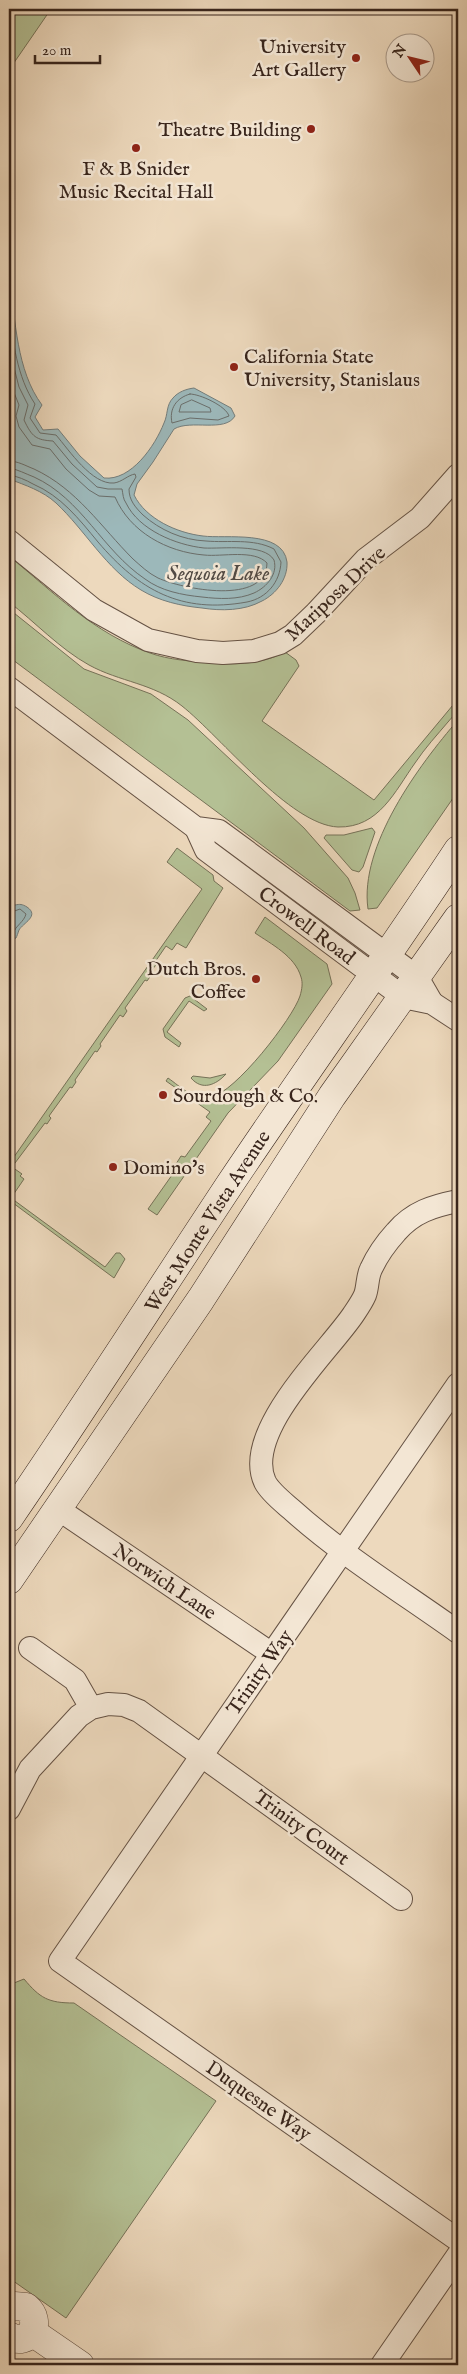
<svg xmlns="http://www.w3.org/2000/svg" width="467" height="2374" font-family="'IM FELL English',serif">
<style>
.green{fill:#b4c094;stroke:#767258}
.water{fill:#9cb8ba;stroke:#747d7b}
.lines{fill:none;stroke-linecap:round;stroke-linejoin:round}
.shore{stroke:#6a6e6b;stroke-width:1}
.minor-casing{stroke:#655244;stroke-width:24}
.tertiary-casing{stroke:#655244;stroke-width:29}
.secondary-casing{stroke:#38251c;stroke-width:29}
.minor{stroke:#f3e6d4;stroke-width:22}
.tertiary{stroke:#f3e6d4;stroke-width:28}
.secondary{stroke:#f3e6d4;stroke-width:28}
.poi-dot{fill:#8f2418;stroke:#f3e6d4;stroke-width:2}
.labels{text-anchor:middle;stroke-width:5;stroke-linejoin:round;paint-order:stroke}
.poi-label{font-size:20px;fill:#38251c;stroke:#f3e6d4;text-anchor:end}
.street-label{font-size:20px;fill:#38251c;stroke:#f3e6d4}
.water-label{font-size:21px;font-style:italic;fill:#514a44;stroke:#f3e6d4}
</style>
<rect width="100%" height="100%" fill="#edd9bd"/>
<filter id="stains"><feTurbulence type="fractalNoise" baseFrequency=".004" numOctaves="4"/><feColorMatrix values="0 0 0 0 .2 0 0 0 0 .09 0 0 0 0 .02 0 0 0 .5 -.17"/></filter>
<radialGradient id="worn" r=".72"><stop offset=".6" stop-color="#630" stop-opacity="0"/><stop offset="1" stop-color="#630" stop-opacity=".3"/></radialGradient>
<g class="green">
<polygon points="9,9 51,9 9,70"/>
<path d="M9 556C53 592 95 634 150 653 169 660 191 661 211 663 236 665 263 664 285 652L296 660 299 666 262 721 374 800 458 699C458 702 459 707 458 710 456 714 451 718 448 722 437 735 425 748 415 763 395 791 379 828 338 827 290 825 221 737 182 706 153 683 120 682 89 665 60 649 35 622 9 602Z"/>
<polygon points="9,609 84,669 151,694 188,720 304,828 348,878 355,893 360,910 350,911 9,657"/>
<path d="M458 720V791L377 908 368 909C359 846 419 765 458 720Z"/>
<polygon points="372,828 375,832 363,867 359,872 352,870 324,838 326,835 344,835"/>
<polygon points="177,848 213,875 214,881 223,888 186,948 177,943 172,950 166,946 155,962 165,970 156,965 150,972 152,974 147,981 145,980 125,1008 127,1011 123,1017 120,1015 100,1044 101,1046 97,1052 95,1051 75,1080 76,1082 72,1088 70,1087 49,1116 51,1118 47,1124 45,1123 12,1167 22,1174 20,1176 24,1179 11,1198 105,1267 116,1253 120,1253 125,1259 114,1278 9,1200 9,1164 202,889 167,862"/>
<path d="M265 917 327 964 332 984 278 1061 228 1113 157 1215 148 1209 177 1168 176 1164 181 1156 185 1157 211 1121 206 1117 210 1112 166 1081 168 1078C181 1087 194 1101 211 1097 235 1093 293 1018 300 996 302 989 303 983 301 977 295 956 271 944 255 933Z"/>
<polygon points="190,996 207,1009 204,1011 189,1001 167,1032 181,1043 179,1047 165,1037 163,1029 185,998"/>
<path d="M226 1074C216 1085 202 1091 191 1078L193 1076 210 1078Z"/>
<path d="M24 1979C40 1998 48 2003 74 2003L216 2101 66 2318 9 2278V1985Z"/>
</g>
<g class="water">
<path d="M9 279C16 320 16 370 42 405L35 417 43 430 58 429 80 456 104 478C131 481 155 446 164 423 168 415 166 405 173 398 178 392 186 389 194 388L231 408 235 416C225 433 191 419 174 429L153 462 137 484 134 495C146 519 177 533 203 536 225 539 283 529 287 562 288 579 276 594 262 601 244 611 221 611 202 608 181 606 159 601 141 590 106 569 85 530 56 503 43 491 25 485 9 479Z"/>
<path d="M15 905C20 904 22 904 27 907 40 916 23 923 19 930 18 933 17 936 16 938L9 941V910Z"/>
</g>
<g class="lines">
<g class="shore">
<path d="M9 310C13 342 17 377 35 404L30 418 40 433 56 435C69 450 92 485 114 483 122 482 128 475 135 474L136 477 129 489C129 500 135 507 143 515 160 530 182 540 206 541 228 543 253 538 274 549L281 562C280 582 267 598 247 602 181 614 139 590 98 542 79 519 61 496 33 484 26 480 17 476 9 475"/>
<path d="M9 348 19 387 28 405 24 420C32 437 36 440 53 441L72 464 97 487 108 489H122C123 494 123 499 126 503 139 530 176 545 204 548 222 549 264 543 274 560 278 574 267 587 254 593 238 600 219 599 202 597 182 595 161 591 145 579 102 550 82 499 34 477 26 474 17 469 9 468"/>
<path d="M9 380 19 405 16 416 19 427 32 445 50 449 66 469 89 490 99 496 115 497C130 532 167 552 204 555 222 557 254 549 267 563 266 606 182 589 158 578 148 573 141 566 133 559 101 527 77 489 34 469 26 466 18 461 9 461"/>
<path d="M190 394C200 394 226 406 229 416L218 420 190 418 172 423C169 409 176 398 190 394Z"/>
<polygon points="192,400 210,408 211,412 179,412 181,405"/>
<path d="M9 913 20 909 26 914C24 922 16 925 12 935L9 936"/>
</g>
<defs>
<g id="minor">
<polyline points="9,541 94,610 148,640 197,651 223,653 254,651 280,643 293,635 316,613 366,559 420,518 458,475"/>
<polyline points="9,688 196,828 219,831 417,977 432,1003"/>
<polyline points="196,828 206,850 403,997 432,1003 458,1020"/>
<path d="M458 1201C433 1206 413 1212 396 1232 386 1243 377 1256 371 1269 367 1277 368 1287 365 1295 362 1302 357 1309 353 1315 328 1352 242 1432 265 1482 270 1492 283 1502 291 1509 342 1555 402 1592 458 1632"/>
<polyline points="458,1384 60,1961 458,2240"/>
<polyline points="58,1509 272,1654"/>
<polyline points="30,1648 75,1680 91,1708"/>
<polyline points="9,1809 30,1769 79,1716 91,1708 108,1704 124,1705 139,1711 401,1899"/>
<polyline points="382,2365 458,2255"/>
</g>
<g id="tertiary">
<path d="M9 2308 14 2306 26 2307C44 2322 29 2348 9 2336"/>
<polyline points="32,2332 80,2365"/>
</g>
<g id="secondary">
<path d="M9 1518C84 1408 156 1296 230 1184 305 1072 384 962 458 850"/>
<polyline points="9,1580 201,1299 332,1096 458,918"/>
</g>
</defs>
<use href="#minor" class="minor-casing"/>
<use href="#tertiary" class="tertiary-casing"/>
<use href="#secondary" class="secondary-casing"/>
<use href="#minor" class="minor"/>
<use href="#tertiary" class="tertiary"/>
<use href="#secondary" class="secondary"/>
</g>
<g class="poi-dot">
<circle cx="356" cy="58" r="5"/>
<circle cx="311" cy="129" r="5"/>
<circle cx="136" cy="148" r="5"/>
<circle cx="234" cy="367" r="5"/>
<circle cx="256" cy="979" r="5"/>
<circle cx="163" cy="1095" r="5"/>
<circle cx="113" cy="1167" r="5"/>
</g>
<g class="labels">
<g class="poi-label">
<text x="346" y="53">University<tspan x="346" dy="23">Art Gallery</tspan></text>
<text x="301" y="136">Theatre Building</text>
<text x="136" y="175" text-anchor="middle">F &amp; B Snider<tspan x="136" dy="23">Music Recital Hall</tspan></text>
<text x="244" y="363" text-anchor="start">California State<tspan x="244" dy="23">University, Stanislaus</tspan></text>
<text x="246" y="975">Dutch Bros.<tspan x="246" dy="23">Coffee</tspan></text>
<text x="173" y="1102" text-anchor="start">Sourdough &amp; Co.</text>
<text x="123" y="1174" text-anchor="start">Domino's</text>
</g>
<g class="street-label">
<text transform="translate(335 593) rotate(-43)" y="7">Mariposa Drive</text>
<text transform="translate(307 925) rotate(37)" y="7">Crowell Road</text>
<text transform="translate(207 1221) rotate(-57)" y="7">West Monte Vista Avenue</text>
<text transform="translate(165 1581) rotate(34)" y="7">Norwich Lane</text>
<text transform="translate(259 1672) rotate(-55)" y="7">Trinity Way</text>
<text transform="translate(302 1827) rotate(36)" y="7">Trinity Court</text>
<text transform="translate(259 2100) rotate(35)" y="7">Duquesne Way</text>
</g>
<g class="water-label">
<text x="218" y="580">Sequoia Lake</text>
</g>
</g>
<rect width="467" height="2374" fill="none" stroke="#edd9bd" stroke-width="30"/>
<rect x="10" y="10" width="447" height="2354" fill="none" stroke="#38251c" stroke-width="2.5"/>
<rect x="15" y="15" width="437" height="2344" fill="none" stroke="#38251c"/>
<g transform="translate(410 58) rotate(305)"><circle r="24" fill="#f3e6d4" stroke="#a8998a"/>
<path d="M0-4L9 19L0 12L-9 19Z" fill="#8f2418"/>
<text y="-8" font-size="14" font-weight="bold" text-anchor="middle" fill="#38251c">N</text>
</g>
<path d="M35 55v8h65v-8" fill="none" stroke="#38251c" stroke-width="2.5"/>
<text x="42" y="55" font-size="15" fill="#38251c" stroke="#f3e6d4" stroke-width="4" paint-order="stroke">20 m</text>
<rect width="100%" height="100%" filter="url(#stains)"/>
<rect width="100%" height="100%" fill="url(#worn)"/>
</svg>
